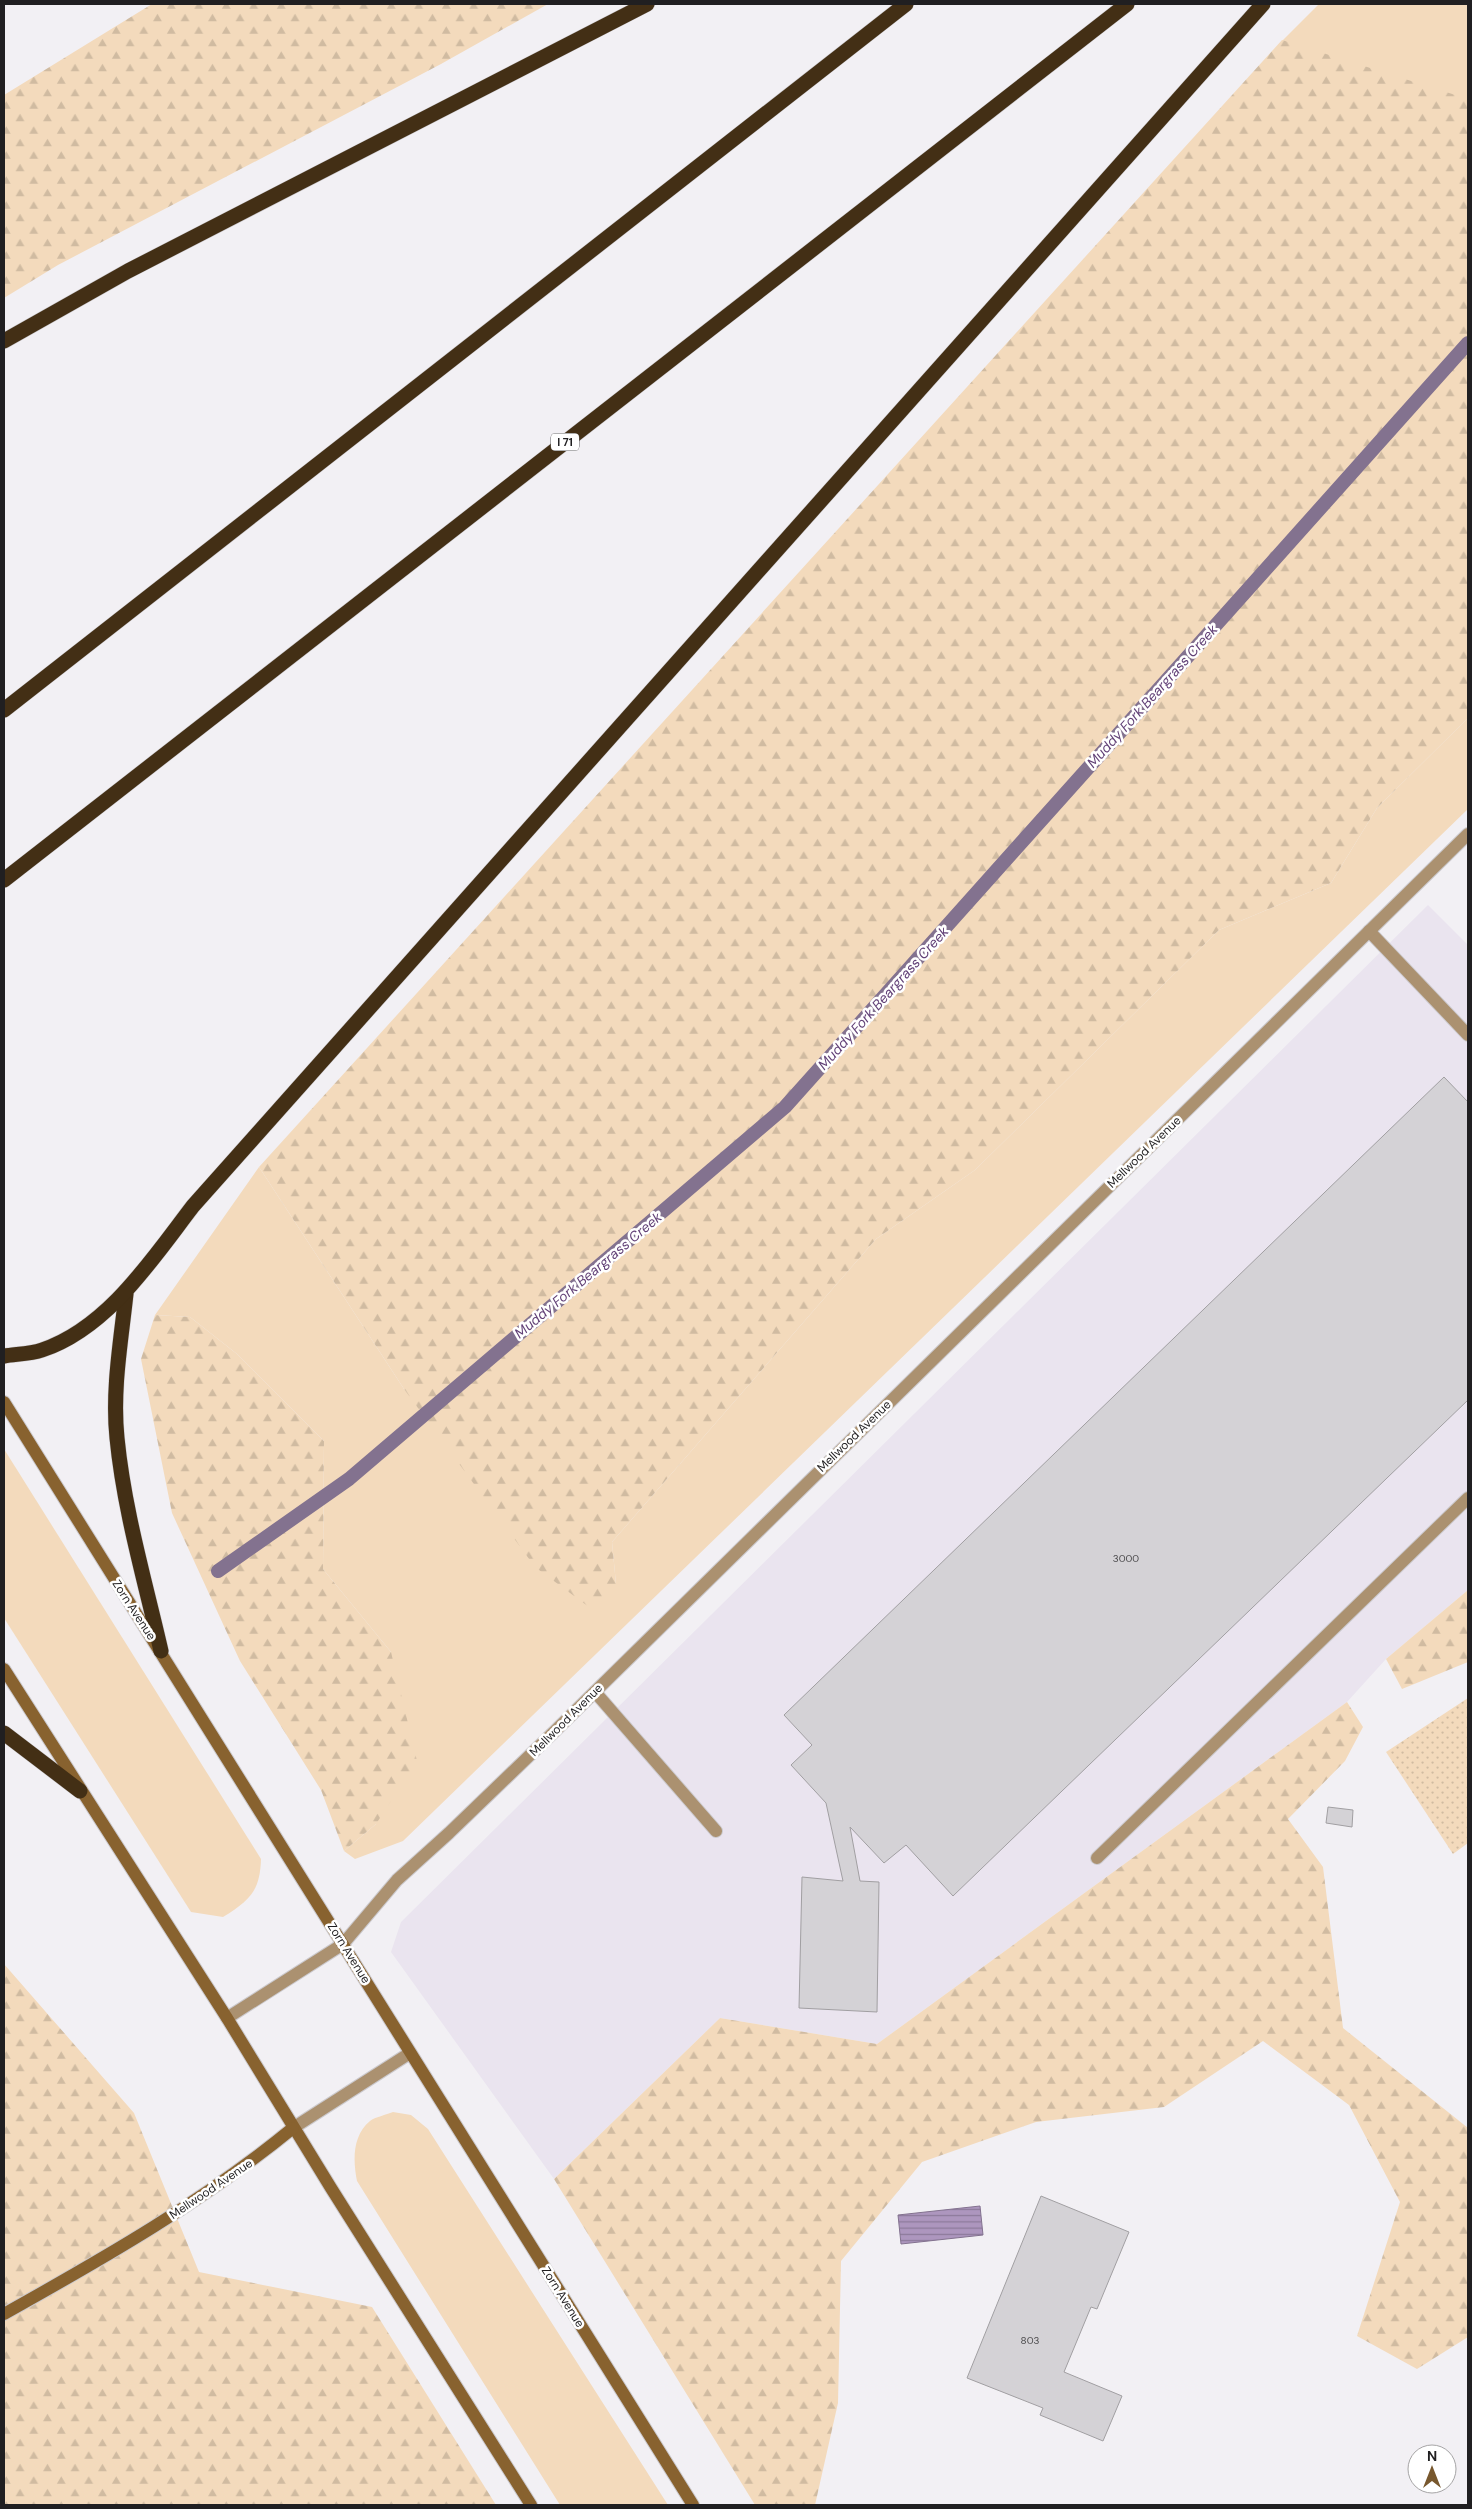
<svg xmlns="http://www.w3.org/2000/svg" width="1472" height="2509" font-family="'DM Sans',sans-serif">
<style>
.built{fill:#eae4ef}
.green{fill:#f3dabc}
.forest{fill:url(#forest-firs)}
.park{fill:url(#park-dots)}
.water{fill:url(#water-rules);stroke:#83728f}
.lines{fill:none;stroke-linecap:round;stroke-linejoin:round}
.stream{stroke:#83728f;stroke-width:14}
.building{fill:#d4d2d6;stroke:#a19fa2}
.lane-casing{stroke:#cccace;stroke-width:14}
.street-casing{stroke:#cccace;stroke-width:14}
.secondary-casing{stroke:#cccace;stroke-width:14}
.highway-casing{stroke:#cccace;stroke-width:16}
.lane{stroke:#ab9170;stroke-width:12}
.street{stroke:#ab9170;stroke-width:12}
.secondary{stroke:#88622f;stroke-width:12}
.highway{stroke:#432f15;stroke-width:15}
.labels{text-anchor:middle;stroke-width:5;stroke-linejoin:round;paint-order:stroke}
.number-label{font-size:10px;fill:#4d4c4e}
.shield{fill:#fff;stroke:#636264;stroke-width:1}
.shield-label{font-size:11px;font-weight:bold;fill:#201f21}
.street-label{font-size:12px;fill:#201f21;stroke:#fff}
.water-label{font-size:14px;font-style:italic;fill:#624177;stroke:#fff}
</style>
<defs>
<pattern id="forest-firs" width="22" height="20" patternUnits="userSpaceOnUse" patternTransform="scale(1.25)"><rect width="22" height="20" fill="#f3dabc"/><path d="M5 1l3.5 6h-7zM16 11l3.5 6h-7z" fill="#d0bba1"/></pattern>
<pattern id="park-dots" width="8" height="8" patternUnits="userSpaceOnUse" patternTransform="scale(1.25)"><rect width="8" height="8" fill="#f3dabc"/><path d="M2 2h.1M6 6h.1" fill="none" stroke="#d0bba1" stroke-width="1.8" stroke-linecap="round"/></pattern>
<pattern id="water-rules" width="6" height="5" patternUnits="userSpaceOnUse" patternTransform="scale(1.25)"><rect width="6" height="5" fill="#ad96be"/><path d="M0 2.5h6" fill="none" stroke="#8c7a9a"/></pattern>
</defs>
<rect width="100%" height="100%" fill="#f2f0f4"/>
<polygon class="built" points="1428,905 1468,945 1468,1590 1386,1659 1347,1702 877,2044 720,2018 554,2179 391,1952 401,1922"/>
<g class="green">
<polygon points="1319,4 1468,4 1468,102 1278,45"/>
<polygon points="1468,718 1468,809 403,1841 355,1859 344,1851 376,1824 391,1652 323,1569 324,1441 237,1354 190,1317 155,1315 259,1167 404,1389 616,1584 612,1542 876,1239 975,1170 1219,930 1331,883 1377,808"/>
<path d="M4 1449 261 1859C260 1891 250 1900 223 1917L191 1912 4 1618Z"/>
<path d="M393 2112 411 2115 428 2129 668 2505H560L357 2181C353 2161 352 2136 370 2121 375 2117 386 2115 393 2112Z"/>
</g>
<g class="forest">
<polygon points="152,4 548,4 441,64 58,265 4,298 4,95"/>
<polygon points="1282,40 1468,99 1468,718 1377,808 1331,883 1219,930 975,1170 876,1239 612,1542 616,1584 597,1613 535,1567 404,1389 259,1167"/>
<polygon points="155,1315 190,1317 237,1354 324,1441 323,1569 391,1652 417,1761 376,1824 344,1851 321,1790 240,1661 172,1513 141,1359"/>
<polygon points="1468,1590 1468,1662 1402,1689 1386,1659"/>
<polygon points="1347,1702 1363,1727 1345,1761 1288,1819 1323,1867 1343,2028 1468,2128 1468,2337 1417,2369 1357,2336 1400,2202 1349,2105 1263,2041 1164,2107 1036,2122 922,2162 841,2261 838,2403 815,2505 755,2505 554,2179 720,2018 877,2044"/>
<polygon points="4,1964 134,2113 199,2272 372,2307 496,2505 4,2505"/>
</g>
<polygon class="park" points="1468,1698 1468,1843 1453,1854 1386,1752"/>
<polygon class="water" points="980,2206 983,2235 901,2244 898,2215"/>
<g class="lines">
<polyline class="stream" points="218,1571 349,1479 785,1107 1468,343"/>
</g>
<g class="building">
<polygon points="1444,1077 1468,1102 1468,1400 953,1896 906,1845 884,1863 850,1827 860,1881 879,1882 877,2012 799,2008 802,1877 843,1881 826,1803 791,1765 812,1745 784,1715"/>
<polygon points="1328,1807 1353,1810 1352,1827 1326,1823"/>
<polygon points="1041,2196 1129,2232 1097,2309 1091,2307 1064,2372 1122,2396 1103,2441 1040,2415 1043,2408 967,2378"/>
</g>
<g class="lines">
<defs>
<g id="lane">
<polyline points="1369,931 1468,1035"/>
<polyline points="595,1692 716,1831"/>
<polyline points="1097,1858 1468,1498"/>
</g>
<g id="street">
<polyline points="227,2018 343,1944 397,1880 449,1833 556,1730 1468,834"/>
<polyline points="293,2128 410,2053"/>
</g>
<g id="secondary">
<polyline points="4,1402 693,2505"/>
<polyline points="4,1669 227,2018 331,2188 531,2505"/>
<path d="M4 2314C104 2258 204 2201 293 2128"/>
</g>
<g id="highway">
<polyline points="4,341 128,271 647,4"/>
<polyline points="4,710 906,4"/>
<polyline points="4,880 1127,4"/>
<path d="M126 1294C121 1341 112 1390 117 1438 124 1510 145 1581 161 1651"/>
<path d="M4 1356C16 1354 30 1354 42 1350 108 1328 153 1258 193 1206L1263 4"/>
<polyline points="4,1733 80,1791"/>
</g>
</defs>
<use href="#lane" class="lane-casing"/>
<use href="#street" class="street-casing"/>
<use href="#secondary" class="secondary-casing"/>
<use href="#highway" class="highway-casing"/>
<use href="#lane" class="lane"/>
<use href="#street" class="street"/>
<use href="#secondary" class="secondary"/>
<use href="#highway" class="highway"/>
</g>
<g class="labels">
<g class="number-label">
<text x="1126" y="1562">3000</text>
<text x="1030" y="2344">803</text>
</g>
<rect class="shield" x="551" y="433.5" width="28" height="17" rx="4"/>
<g class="shield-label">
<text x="565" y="446">I 71</text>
</g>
<g class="street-label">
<text transform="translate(1144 1152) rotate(-44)" y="4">Mellwood Avenue</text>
<text transform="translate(854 1436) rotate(-44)" y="4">Mellwood Avenue</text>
<text transform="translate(134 1610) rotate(57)" y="4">Zorn Avenue</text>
<text transform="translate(566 1720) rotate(-45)" y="4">Mellwood Avenue</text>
<text transform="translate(349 1953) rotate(58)" y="4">Zorn Avenue</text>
<text transform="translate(211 2189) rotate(-34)" y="4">Mellwood Avenue</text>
<text transform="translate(563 2297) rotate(58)" y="4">Zorn Avenue</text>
</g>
<g class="water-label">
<text transform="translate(1152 696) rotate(-48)" y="5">Muddy Fork Beargrass Creek</text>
<text transform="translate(883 998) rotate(-48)" y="5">Muddy Fork Beargrass Creek</text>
<text transform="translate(588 1275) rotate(-40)" y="5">Muddy Fork Beargrass Creek</text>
</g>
</g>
<rect width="1472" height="2509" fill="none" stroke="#201f21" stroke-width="10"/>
<g transform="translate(1432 2469)"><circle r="24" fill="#ffffff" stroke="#a6a5a6"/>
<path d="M0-4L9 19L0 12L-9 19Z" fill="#78582e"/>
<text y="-8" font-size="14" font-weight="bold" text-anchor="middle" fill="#201f21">N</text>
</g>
</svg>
